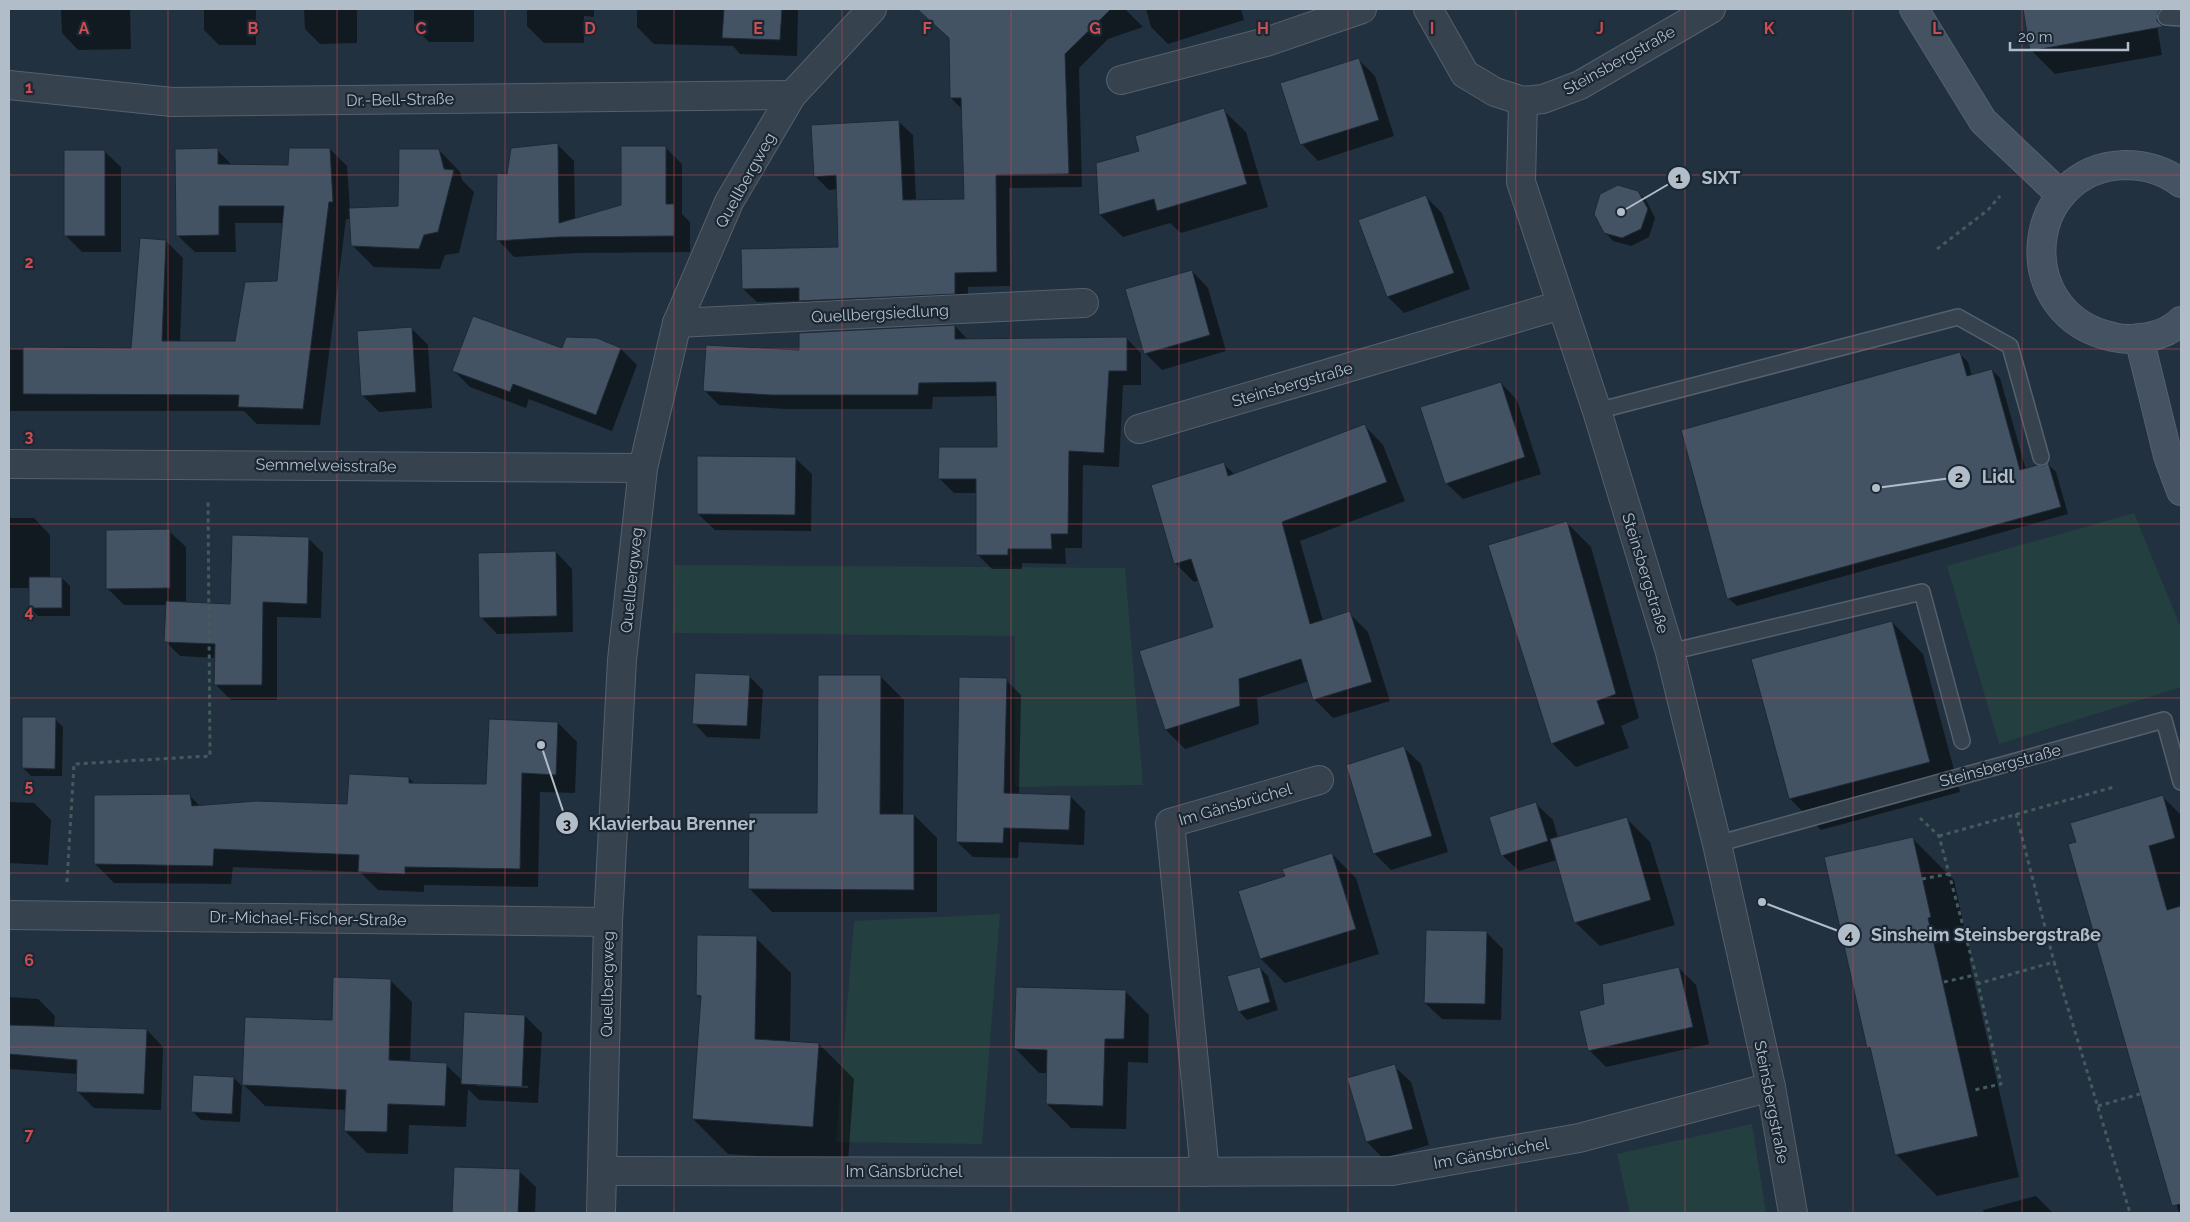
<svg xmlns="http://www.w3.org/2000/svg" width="2190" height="1222" font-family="Raleway,sans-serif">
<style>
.green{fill:#243f40}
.shadow{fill:#0007;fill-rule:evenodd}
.building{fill:#435363;stroke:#1e2936}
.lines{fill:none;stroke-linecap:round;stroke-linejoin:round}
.lane-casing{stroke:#55606d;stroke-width:18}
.street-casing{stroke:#55606d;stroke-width:30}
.secondary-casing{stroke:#55606d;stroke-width:30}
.path{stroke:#425c5d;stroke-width:3;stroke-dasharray:4 4;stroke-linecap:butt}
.lane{stroke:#37424f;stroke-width:15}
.street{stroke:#37424f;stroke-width:28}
.secondary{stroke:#445262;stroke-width:28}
.grid{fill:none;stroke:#cd4d50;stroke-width:1;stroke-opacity:0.55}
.labels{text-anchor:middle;stroke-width:4.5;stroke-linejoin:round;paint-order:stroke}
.street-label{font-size:16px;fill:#b2bdca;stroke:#1c2734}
.grid-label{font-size:16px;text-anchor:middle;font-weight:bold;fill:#cd4d50;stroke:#1c2734;stroke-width:4.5;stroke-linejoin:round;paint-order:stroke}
.leader{fill:none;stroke:#b2bdca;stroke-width:2}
.callout-dot{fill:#b2bdca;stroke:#1c2734;stroke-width:2}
.mark-label{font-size:15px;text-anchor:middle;font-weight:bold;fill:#111}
.callout-label{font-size:18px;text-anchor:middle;font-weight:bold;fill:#b2bdca;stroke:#1c2734;stroke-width:4.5;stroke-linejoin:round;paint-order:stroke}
</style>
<rect width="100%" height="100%" fill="#22313f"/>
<g class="green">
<polygon points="2134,513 2181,628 2181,687 1999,744 1947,566"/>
<polygon points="674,565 1125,568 1143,785 1015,787 1015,636 673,633"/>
<polygon points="1000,914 982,1144 836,1142 854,921"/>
<polygon points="1752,1124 1766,1213 1630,1213 1617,1154"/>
</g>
<g class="shadow">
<polygon points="61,9 130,9 131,49 78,50 62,33"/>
<polygon points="204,9 256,9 256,45 219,45 204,30"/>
<polygon points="304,9 357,9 357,43 320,44 305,29"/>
<polygon points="414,9 474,9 474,42 429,42 414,27"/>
<polygon points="527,9 594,9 594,17 584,16 584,43 544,43 527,26"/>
<polygon points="637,9 798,9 797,56 740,54 733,46 654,44 637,27"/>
<polygon points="930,9 1125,9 1143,27 1108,39 1079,68 1082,187 1009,188 1010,286 968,287 968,307 814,315 801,301 757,302 743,289 839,248 838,189 829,190 815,176 899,122 913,135 916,201 965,200 963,110 951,98 950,39 925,15"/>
<polygon points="1146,9 1241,9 1244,20 1168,44 1151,27"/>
<polygon points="2024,9 2154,9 2162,55 2055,74 2031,50"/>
<polygon points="1358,59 1375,76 1394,136 1318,161 1302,144"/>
<polygon points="1223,110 1246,132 1268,207 1181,233 1170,223 1123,237 1100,215 1141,152"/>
<polygon points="558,145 574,161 575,219 622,206 665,147 682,164 682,214 690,222 690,252 577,253 514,257 498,240 508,175"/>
<polygon points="330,149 347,166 350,210 399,207 439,150 460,172 462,180 474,192 459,253 445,255 440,269 374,267 353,246 351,219 346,219 320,425 257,424 244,411 9,411 9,349 132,350 166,241 183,258 180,342 236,342 278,283 284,223 235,223 236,252 195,252 177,235 217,150 233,166 289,166"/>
<polygon points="104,151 121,167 121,252 82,252 65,235"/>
<polygon points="1637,192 1646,200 1655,218 1649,237 1631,246 1613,241 1605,232"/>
<polygon points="1425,196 1442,213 1470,289 1404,313 1388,297"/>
<polygon points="1192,271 1208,288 1226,351 1162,370 1145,353"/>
<polygon points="955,326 968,340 1126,338 1141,353 1141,385 1123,385 1119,467 1083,465 1082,548 1065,548 1066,564 1022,563 1022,569 992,569 977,554 977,493 954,493 940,479 998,448 998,396 933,397 932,409 786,409 719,405 704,390 800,351"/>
<polygon points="411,328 428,345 432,408 379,412 362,395"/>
<polygon points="621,349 637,365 612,431 529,399 526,408 470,387 454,371 562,350"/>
<polygon points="1960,354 1968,362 1972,376 1992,370 2000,378 2026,470 2043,467 2048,464 2056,472 2068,514 1737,606 1728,598"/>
<polygon points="1501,383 1517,400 1541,474 1463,499 1446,483"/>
<polygon points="1365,426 1383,445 1405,501 1300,541 1323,621 1349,613 1368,632 1390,701 1333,718 1315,700 1309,681 1257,698 1259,724 1185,749 1166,730 1140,652 1215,627 1200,580 1194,582 1175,563 1224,464 1235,475"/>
<polygon points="795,458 812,474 811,531 715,530 698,514"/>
<polygon points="9,518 34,518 50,535 50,578 62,578 70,586 70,616 38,616 30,608 30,588 9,588"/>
<polygon points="1566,522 1591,547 1639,718 1621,726 1629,748 1576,767 1552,743"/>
<polygon points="169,531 186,547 186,603 231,605 308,538 323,553 321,618 277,617 277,700 231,700 216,685 216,658 180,656 165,641 167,605 124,605 108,589"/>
<polygon points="556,552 572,569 573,632 497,634 481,617"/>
<polygon points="1892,622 1923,654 1960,792 1821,830 1790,799"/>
<polygon points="749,676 763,690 760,739 707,737 694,723"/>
<polygon points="881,677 904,700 903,815 914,815 937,838 937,912 772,912 749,888 818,815"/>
<polygon points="1006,680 1021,695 1019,794 1070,796 1085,811 1084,845 1019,842 1018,858 973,857 957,842"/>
<polygon points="55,719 63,727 62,776 31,776 23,768"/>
<polygon points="558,723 577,742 575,793 540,792 538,887 424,885 424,892 378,890 360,872 233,867 231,884 114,883 95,864 189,795 200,806 349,806 409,778 415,784 488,786"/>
<polygon points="1404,748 1421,764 1448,852 1391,870 1374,853"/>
<polygon points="2162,796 2181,815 2181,1213 2179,1213 2163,1159 2078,843"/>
<polygon points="9,802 34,803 51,820 48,865 9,863"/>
<polygon points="1536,804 1553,820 1558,838 1626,818 1650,842 1675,925 1600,946 1575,922 1557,860 1519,871 1502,855"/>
<polygon points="1912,838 1954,880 1971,958 1969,959 2019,1177 1937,1196 1896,1154 1872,1051 1868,1047"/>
<polygon points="1332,854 1356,878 1379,954 1285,983 1261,959 1240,892 1286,877"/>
<polygon points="1487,933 1503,949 1501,1020 1442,1019 1425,1003"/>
<polygon points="756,938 791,973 790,1042 819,1044 854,1079 848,1162 728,1154 693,1119 702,999 697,995"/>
<polygon points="1260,968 1268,976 1278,1010 1247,1020 1239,1011"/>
<polygon points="1679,968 1696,985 1709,1044 1606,1067 1589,1050 1606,1005"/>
<path d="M390 980 412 1002 410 1063 446 1065 462 1080 525 1016 542 1033 538 1103 479 1100 468 1089 466 1127 409 1125 408 1154 367 1153 345 1131 346 1110 265 1106 243 1084ZM477 1083 528 1086V1088L477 1086Z"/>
<polygon points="1125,991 1149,1015 1148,1063 1128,1062 1126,1129 1071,1128 1047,1104 1048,1073 1039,1073 1015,1048"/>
<polygon points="9,997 38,999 55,1016 54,1027 147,1030 163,1047 161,1110 94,1108 77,1091 78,1074 9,1069"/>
<polygon points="1394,1066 1411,1082 1429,1145 1383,1158 1367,1142"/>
<polygon points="234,1078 242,1086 240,1122 201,1120 193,1112"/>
<polygon points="456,1168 519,1171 536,1187 535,1213 454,1213"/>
<polygon points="2036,1196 2053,1213 1984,1213 1983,1210"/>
</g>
<g class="building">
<polygon points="724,9 782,9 780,40 722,38"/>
<polygon points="917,9 1111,9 1065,54 1069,174 996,175 997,272 955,273 955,294 799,301 799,288 742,289 741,249 838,247 836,175 814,177 811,125 899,120 903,200 964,199 961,98 950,98 949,38"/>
<polygon points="2023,9 2162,9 2158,12 2157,21 2161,25 2167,26 2030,51"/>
<polygon points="1359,58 1379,120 1300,145 1280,83"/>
<polygon points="1224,108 1247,184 1157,211 1154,199 1099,215 1096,163 1139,151 1135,136"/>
<polygon points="558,143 559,223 621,205 621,146 666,146 666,204 674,204 674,236 560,237 496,241 497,173 507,174 511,148"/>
<polygon points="218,148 218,164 288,165 289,148 330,148 333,202 329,202 303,409 238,407 239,395 23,394 23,347 131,348 140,238 166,240 162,341 235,341 245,282 277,281 284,206 219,206 219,235 176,236 175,149"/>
<polygon points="399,149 439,149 444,169 454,170 438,232 424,235 419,249 351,246 349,208 398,206"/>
<rect x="64" y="150" width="41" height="86"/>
<polygon points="1618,185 1638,191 1648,209 1641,229 1622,238 1604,233 1594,214 1600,194"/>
<polygon points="1426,195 1454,273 1387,297 1358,220"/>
<polygon points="1192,270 1210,335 1144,354 1125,289"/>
<polygon points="473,316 562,348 566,337 597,338 621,348 596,415 513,384 510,392 452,371"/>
<polygon points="955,325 955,339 1127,337 1127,371 1109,371 1104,453 1069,451 1068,534 1051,534 1052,549 1008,549 1008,555 976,555 976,479 938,479 939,447 997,447 996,382 919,383 918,395 771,395 703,391 706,345 799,350 799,333"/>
<polygon points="412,327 416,392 361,396 357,331"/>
<polygon points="1960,352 1967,376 1992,369 2020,470 2037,465 2043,466 2048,462 2061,507 1727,599 1681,430"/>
<polygon points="1501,382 1525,457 1445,484 1420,407"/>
<polygon points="1365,424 1387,482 1282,522 1310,624 1350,611 1372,682 1313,700 1301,659 1239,679 1240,706 1165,730 1139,651 1213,627 1191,559 1174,564 1151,485 1224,462 1228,476"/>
<polygon points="697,456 796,457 795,515 697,514"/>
<polygon points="1567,521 1616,694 1597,701 1605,724 1551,744 1488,545"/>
<polygon points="170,529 170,588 106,589 106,530"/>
<polygon points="232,535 309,537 307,604 263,602 262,685 214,685 215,644 164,642 166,601 230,604"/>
<polygon points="556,551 557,616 479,618 478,553"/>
<rect x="29" y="577" width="33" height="31"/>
<polygon points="1892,621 1930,762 1789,799 1751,659"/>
<polygon points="695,673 750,675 747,726 692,724"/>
<polygon points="818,675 881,675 880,814 914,814 914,890 748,889 749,813 817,813"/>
<polygon points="959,677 1007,678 1004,793 1071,795 1069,830 1004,828 1003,843 956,842"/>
<polygon points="22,717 56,717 55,769 22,768"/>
<polygon points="489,719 558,722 556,775 522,773 520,869 405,867 405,874 358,872 359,855 214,849 213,866 94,864 94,795 190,794 192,806 257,801 347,804 349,774 409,777 409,783 486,784"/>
<polygon points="1404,746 1432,836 1373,854 1346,765"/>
<polygon points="2163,795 2175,838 2149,846 2167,910 2181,906 2181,1204 2172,1206 2068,844 2076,842 2070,823"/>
<polygon points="1536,802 1548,841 1501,856 1489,817"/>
<polygon points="1627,817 1651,900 1574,923 1550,839"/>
<polygon points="1913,837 1931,917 1928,918 1978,1136 1895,1155 1870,1047 1867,1048 1824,857"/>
<polygon points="1332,853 1356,929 1260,959 1238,891 1285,876 1282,869"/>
<polygon points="1426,930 1487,931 1485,1004 1424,1003"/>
<polygon points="697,935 757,936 755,1039 819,1043 813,1127 692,1119 701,996 696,995"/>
<polygon points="1260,967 1270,1002 1238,1012 1227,976"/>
<polygon points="1679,967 1693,1027 1588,1051 1579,1011 1604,1004 1602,984"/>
<polygon points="333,977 391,979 389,1060 447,1063 445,1106 388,1104 387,1132 344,1131 346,1090 242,1085 245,1017 332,1020"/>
<polygon points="1016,987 1126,990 1124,1039 1105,1039 1103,1106 1046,1104 1047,1050 1014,1049"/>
<polygon points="464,1012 525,1015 522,1087 461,1084"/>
<polygon points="9,1025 147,1029 144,1094 76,1092 77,1060 9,1054"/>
<polygon points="1395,1064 1413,1129 1366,1142 1347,1078"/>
<polygon points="193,1075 234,1077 232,1114 191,1112"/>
<polygon points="454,1167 520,1169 518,1213 452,1213"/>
</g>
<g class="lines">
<defs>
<g id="lane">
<polyline points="2166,17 2181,18"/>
<polyline points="1597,411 1958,317 2010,346 2041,457"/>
<polyline points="1670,652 1922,592 1962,741"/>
<polyline points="1717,844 2164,720 2181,782"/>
</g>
<g id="street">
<polyline points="1428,9 1465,74 1495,92 1523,101 1543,99 1580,85 1711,9"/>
<polyline points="1121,80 1266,42 1362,9"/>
<polyline points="9,85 172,102 792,95"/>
<polyline points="1523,101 1521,182 1597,411 1670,652 1717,844 1771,1087 1793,1213"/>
<polyline points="677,323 1084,303"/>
<polyline points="1139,429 1561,305"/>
<polyline points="9,464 643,468"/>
<polyline points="9,915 608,922"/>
<polyline points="603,1171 1157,1172 1392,1171 1579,1138 1771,1087"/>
<polyline points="1205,1172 1170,823 1319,780"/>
<polyline points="601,1213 608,922 622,660 643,468 677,323 729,202 792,95 872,9"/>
</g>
<g id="secondary">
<polyline points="1914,9 1983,121 2061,195"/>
<path d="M2181 183C2164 170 2146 165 2125 165 2023 168 2009 315 2113 337 2134 342 2165 337 2181 321"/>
<polyline points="2139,338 2168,456 2181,491"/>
</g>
</defs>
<use href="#lane" class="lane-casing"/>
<use href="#street" class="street-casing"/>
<use href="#secondary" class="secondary-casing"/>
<g class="path">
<polyline points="1937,249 1988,210 2000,196"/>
<polyline points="2016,814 2054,962"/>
<polyline points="1920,818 1939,836 1976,975 2001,1084 1974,1090"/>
<polyline points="1939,836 2114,787"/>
<polyline points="1922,879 1949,874"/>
<polyline points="67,882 74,764 210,756 208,499"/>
<polyline points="1944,982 1975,975"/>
<polyline points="1977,984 2054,962 2130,1213"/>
<polyline points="2098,1106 2140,1094"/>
</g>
<use href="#lane" class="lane"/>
<use href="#street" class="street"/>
<use href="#secondary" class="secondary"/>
</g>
<path class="grid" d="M168 9V1213M337 9V1213M505 9V1213M674 9V1213M842 9V1213M1011 9V1213M1179 9V1213M1348 9V1213M1516 9V1213M1685 9V1213M1853 9V1213M2022 9V1213M9 175H2181M9 349H2181M9 524H2181M9 698H2181M9 873H2181M9 1047H2181"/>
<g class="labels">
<g class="street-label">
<text transform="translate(1619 60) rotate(-29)" y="6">Steinsbergstraße</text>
<text transform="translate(400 99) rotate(-1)" y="6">Dr.-Bell-Straße</text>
<text transform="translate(745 180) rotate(-61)" y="6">Quellbergweg</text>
<text transform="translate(880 313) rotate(-3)" y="6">Quellbergsiedlung</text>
<text transform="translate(1292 384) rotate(-16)" y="6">Steinsbergstraße</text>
<text transform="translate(326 465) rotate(1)" y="6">Semmelweisstraße</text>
<text transform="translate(1646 573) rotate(73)" y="6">Steinsbergstraße</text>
<text transform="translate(631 580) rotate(-84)" y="6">Quellbergweg</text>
<text transform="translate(2000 765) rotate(-15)" y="6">Steinsbergstraße</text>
<text transform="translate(1235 804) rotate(-16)" y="6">Im Gänsbrüchel</text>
<text transform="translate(308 918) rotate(1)" y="6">Dr.-Michael-Fischer-Straße</text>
<text transform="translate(607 984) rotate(-89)" y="6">Quellbergweg</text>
<text transform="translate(1772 1102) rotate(79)" y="6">Steinsbergstraße</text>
<text transform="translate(1491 1153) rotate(-10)" y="6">Im Gänsbrüchel</text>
<text x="904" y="1177">Im Gänsbrüchel</text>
</g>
</g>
<g class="grid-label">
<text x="84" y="34">A</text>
<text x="253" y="34">B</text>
<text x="421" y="34">C</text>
<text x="590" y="34">D</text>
<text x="758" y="34">E</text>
<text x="927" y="34">F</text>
<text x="1095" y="34">G</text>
<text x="1263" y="34">H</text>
<text x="1432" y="34">I</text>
<text x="1600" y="34">J</text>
<text x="1769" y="34">K</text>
<text x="1937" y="34">L</text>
<text x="29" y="93">1</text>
<text x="29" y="268">2</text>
<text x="29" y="442">3</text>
<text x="29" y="617">4</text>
<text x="29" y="791">5</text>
<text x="29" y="966">6</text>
<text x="29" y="1140">7</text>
</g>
<path class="leader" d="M1621 212L1679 178M1876 488L1959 477M541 745L567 823M1762 902L1849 935"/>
<g class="callout-dot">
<circle cx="1621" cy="212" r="5"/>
<circle cx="1876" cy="488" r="5"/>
<circle cx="541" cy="745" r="5"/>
<circle cx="1762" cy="902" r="5"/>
<circle cx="1679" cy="178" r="12"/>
<circle cx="1959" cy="477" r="12"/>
<circle cx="567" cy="823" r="12"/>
<circle cx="1849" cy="935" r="12"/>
</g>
<g class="mark-label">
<text x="1679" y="183">1</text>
<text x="1959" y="482">2</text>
<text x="567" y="829">3</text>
<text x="1849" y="940">4</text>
</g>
<g class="callout-label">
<text x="1721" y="184">SIXT</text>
<text x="1998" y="483">Lidl</text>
<text x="672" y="830">Klavierbau Brenner</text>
<text x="1986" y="941">Sinsheim Steinsbergstraße</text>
</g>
<rect width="2190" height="1222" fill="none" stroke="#b2bdca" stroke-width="20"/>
<path d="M2010 42v8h118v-8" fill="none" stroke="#b2bdca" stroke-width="2.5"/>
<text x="2018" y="42" font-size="15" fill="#b2bdca" stroke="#1c2734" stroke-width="4" paint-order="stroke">20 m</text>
</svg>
